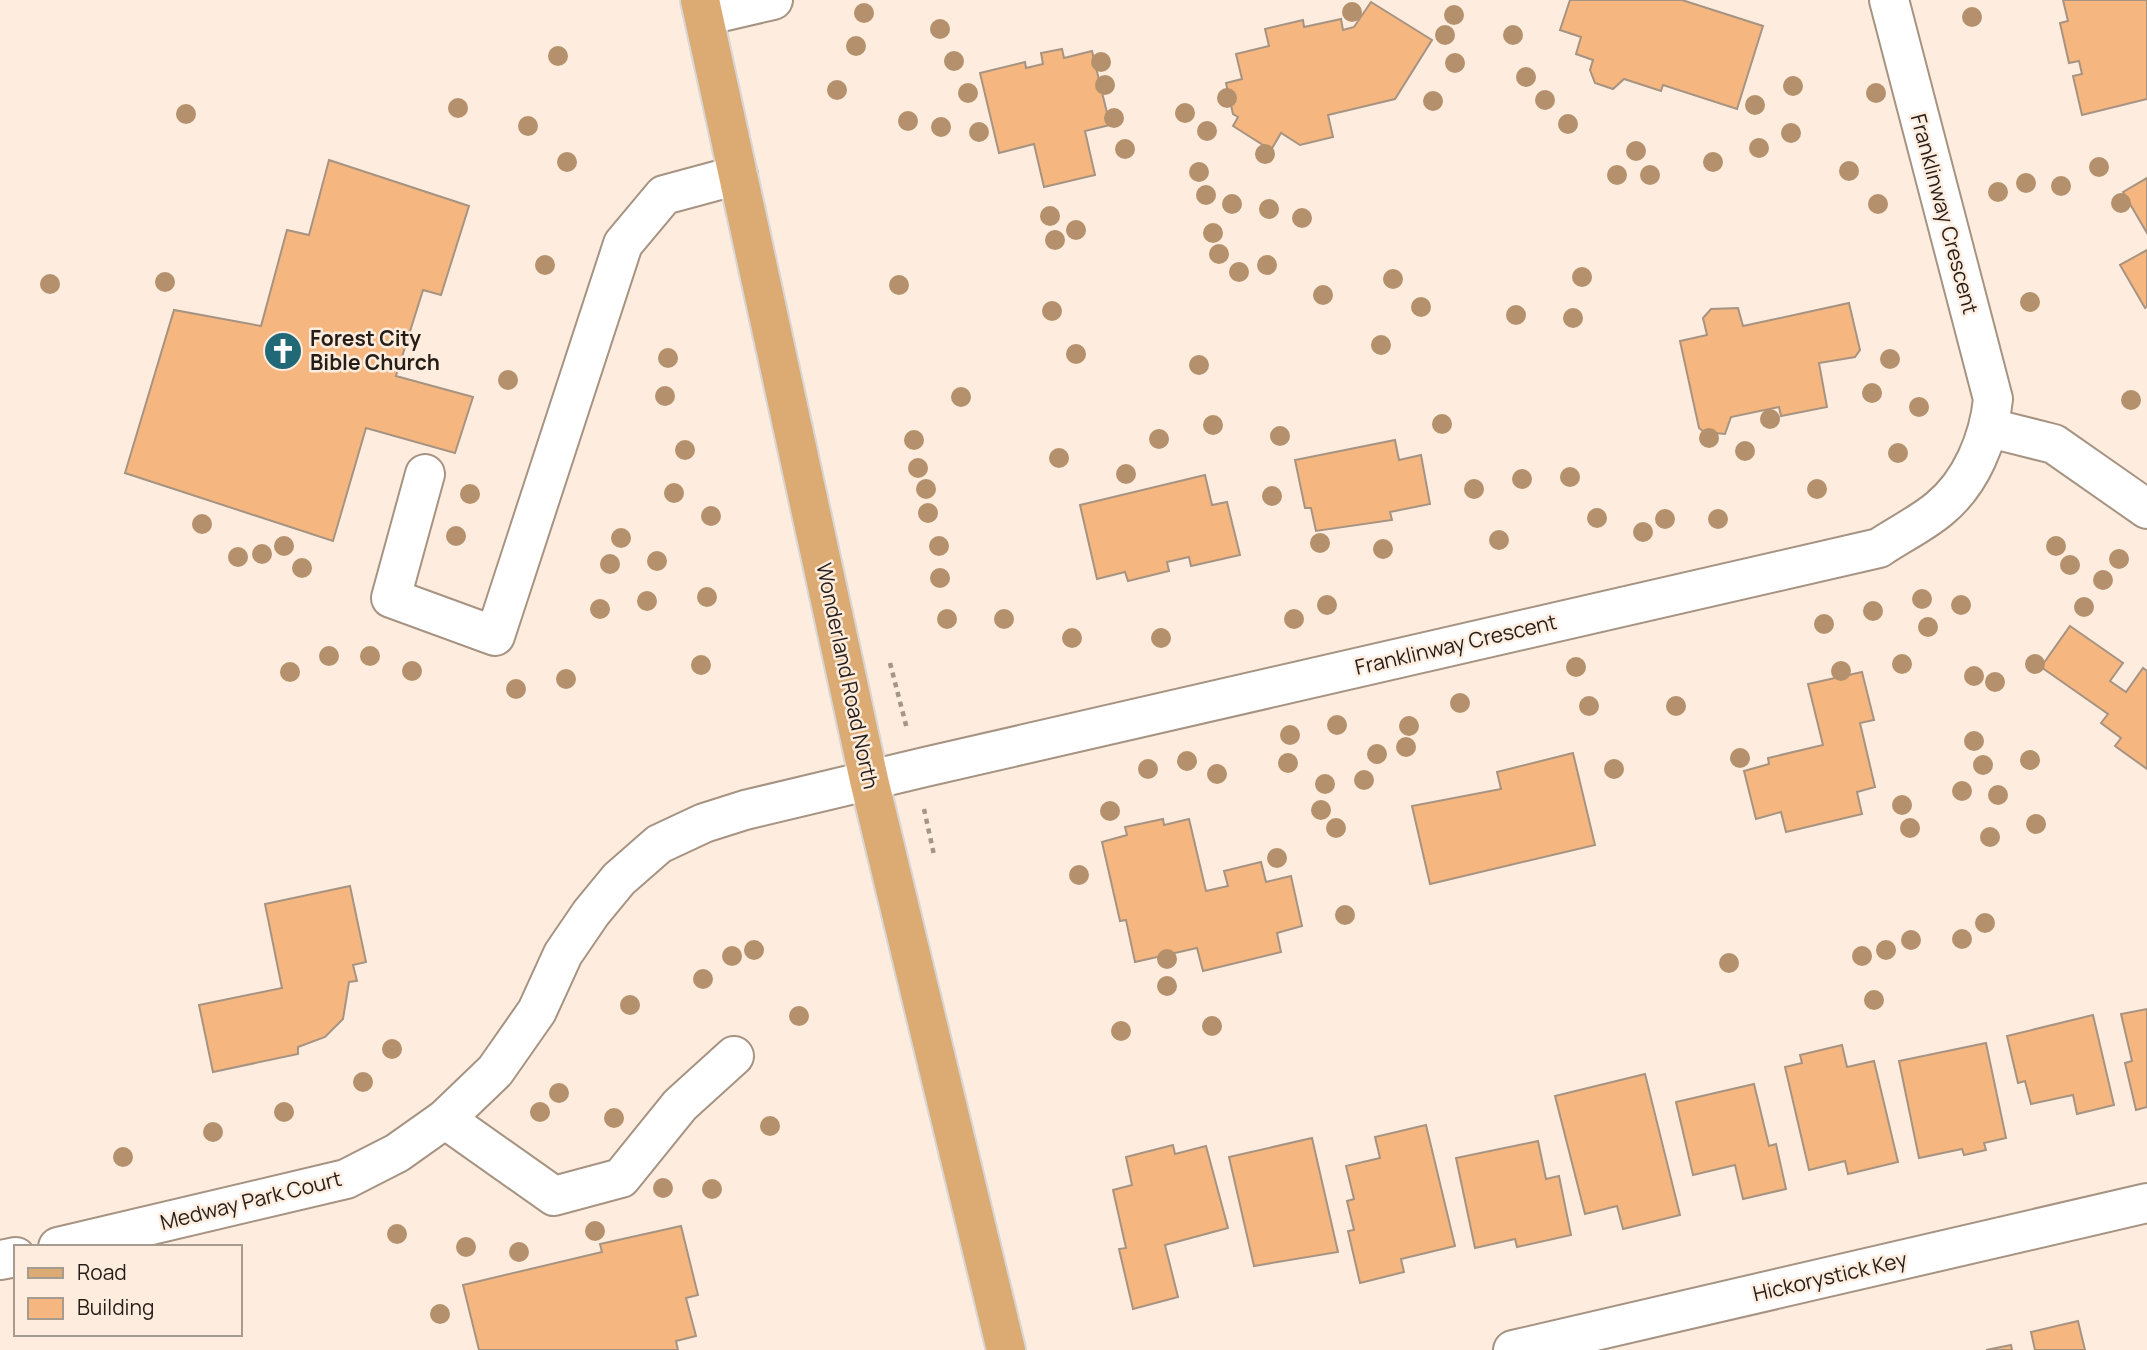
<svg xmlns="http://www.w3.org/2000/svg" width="2147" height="1350" font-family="Manrope,sans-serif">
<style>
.building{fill:#f5b77f;stroke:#a79382;stroke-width:2}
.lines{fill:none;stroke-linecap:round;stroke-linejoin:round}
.minor-casing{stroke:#a69382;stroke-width:42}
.major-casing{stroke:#d8d6d5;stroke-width:42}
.path{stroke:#a3958a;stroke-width:4.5;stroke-dasharray:5 5;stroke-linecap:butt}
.minor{stroke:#fff;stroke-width:38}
.major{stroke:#dbab73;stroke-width:38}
.tree{fill:#b4916c}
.labels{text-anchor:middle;stroke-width:5;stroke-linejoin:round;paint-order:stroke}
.street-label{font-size:21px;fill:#251d17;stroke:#feedde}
.poi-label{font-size:21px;font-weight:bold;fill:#251d17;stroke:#feedde;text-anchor:start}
</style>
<rect width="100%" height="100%" fill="#feedde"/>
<g class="building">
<polygon points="1570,0 1682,0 1763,26 1737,109 1663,85 1661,91 1624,79 1613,89 1595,83 1590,70 1593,60 1576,54 1581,37 1560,30"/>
<polygon points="2063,0 2147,0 2147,99 2082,115 2073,76 2082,74 2079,61 2069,63 2060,23 2068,21"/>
<polygon points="1371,2 1432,40 1395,99 1328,115 1333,137 1300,145 1281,133 1271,150 1233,126 1238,117 1233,114 1226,83 1242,79 1236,54 1269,46 1265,29 1303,20 1304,27 1341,19 1343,30 1354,27"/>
<polygon points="1062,49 1064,58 1092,51 1110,125 1085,131 1095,175 1044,187 1034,144 999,153 980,73 1025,62 1026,68 1043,64 1041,53"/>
<polygon points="329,160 469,206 441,295 423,290 396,376 473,397 455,453 366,428 333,541 125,473 174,310 261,326 287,230 309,235"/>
<polygon points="2147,178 2147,233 2123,192"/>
<polygon points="2147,250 2147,307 2145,308 2120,265"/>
<polygon points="1849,303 1860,350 1855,357 1819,363 1827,407 1781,416 1779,407 1731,417 1725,434 1704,432 1699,428 1680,341 1707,335 1703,318 1711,309 1738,308 1743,326"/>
<polygon points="1395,440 1399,460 1421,455 1430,504 1390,512 1392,520 1316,531 1311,508 1305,508 1295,460"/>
<polygon points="1205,475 1212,505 1227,502 1240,555 1191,566 1189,557 1167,562 1169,571 1128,581 1125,572 1097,579 1080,505"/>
<polygon points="2070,626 2123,663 2110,681 2126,692 2143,668 2147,671 2147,769 2115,746 2121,738 2101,723 2108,714 2041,667"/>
<polygon points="1862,672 1874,720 1860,723 1875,787 1857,792 1862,814 1786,832 1781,812 1756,819 1744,771 1769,764 1768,758 1823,745 1808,684"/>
<polygon points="1573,753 1595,845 1430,884 1412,806 1501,789 1497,772"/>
<polygon points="1163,819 1164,825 1189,819 1206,891 1228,886 1224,871 1261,862 1266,882 1291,876 1302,926 1277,933 1281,952 1203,971 1197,948 1135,962 1126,920 1120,921 1102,842 1127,835 1125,827"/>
<polygon points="350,886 366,962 353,965 357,981 349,982 343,1019 325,1037 298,1047 298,1054 213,1072 199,1005 282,988 265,904"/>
<polygon points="2147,1009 2147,1107 2136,1110 2125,1063 2132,1061 2121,1014"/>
<polygon points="2093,1015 2114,1105 2077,1114 2073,1095 2031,1104 2025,1081 2018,1083 2007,1036"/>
<polygon points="1986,1043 2006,1138 1984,1143 1986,1150 1964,1155 1962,1149 1919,1158 1899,1061"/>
<polygon points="1842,1045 1847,1067 1874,1061 1898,1162 1848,1174 1845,1161 1809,1170 1785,1067 1802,1063 1800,1055"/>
<polygon points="1645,1074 1680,1215 1623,1229 1617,1206 1585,1214 1555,1096"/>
<polygon points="1754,1084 1769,1146 1776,1144 1786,1189 1743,1199 1735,1165 1693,1175 1676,1102"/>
<polygon points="1426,1125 1455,1246 1401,1259 1404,1272 1360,1283 1348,1231 1354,1230 1347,1201 1354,1199 1346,1166 1380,1158 1375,1137"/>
<polygon points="1312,1138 1338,1252 1254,1266 1229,1157"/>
<polygon points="1538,1141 1546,1179 1559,1176 1571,1235 1517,1247 1515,1239 1475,1248 1456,1158"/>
<polygon points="1173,1145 1175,1154 1206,1146 1228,1228 1165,1245 1178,1297 1133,1309 1119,1249 1126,1248 1113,1190 1132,1185 1126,1157"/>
<polygon points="681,1226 698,1295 686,1298 696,1336 676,1341 678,1350 479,1350 463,1285 602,1252 600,1244"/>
<polygon points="2078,1321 2085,1350 2035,1350 2031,1332"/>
<polygon points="2011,1345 2012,1350 1986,1350"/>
</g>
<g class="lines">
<defs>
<g id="minor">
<polyline points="704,16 773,0"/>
<polyline points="1990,428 2054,444 2147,509"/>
<polyline points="425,474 391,598 495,636 623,244 664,195 738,175"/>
<polyline points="445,1119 554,1196 621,1178 680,1105 734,1056"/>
<path d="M58 1247 346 1179 397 1153 445 1119 495 1071 537 1011 563 954 591 913 619 879 659 844 704 823 745 810 925 767 1879 548C1898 535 1921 524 1939 509 1971 483 1989 439 1993 399L1889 0"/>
<polyline points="0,1260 16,1257"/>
<polyline points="1513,1350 2147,1203"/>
</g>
<polyline id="major" points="700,0 869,780 1006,1350"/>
</defs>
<use href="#minor" class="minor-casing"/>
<use href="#major" class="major-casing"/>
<g class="path">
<polyline points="890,663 907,729"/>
<polyline points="924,809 934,855"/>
</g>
<use href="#minor" class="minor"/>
<use href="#major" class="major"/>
</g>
<g class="tree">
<circle cx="1352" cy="12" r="10"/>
<circle cx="864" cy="13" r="10"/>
<circle cx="1454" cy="15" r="10"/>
<circle cx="1972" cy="17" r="10"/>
<circle cx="940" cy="29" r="10"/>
<circle cx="1445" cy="35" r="10"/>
<circle cx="1513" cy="35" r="10"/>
<circle cx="856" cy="46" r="10"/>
<circle cx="558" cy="56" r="10"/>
<circle cx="954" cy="61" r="10"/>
<circle cx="1101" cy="62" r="10"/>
<circle cx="1455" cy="63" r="10"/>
<circle cx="1526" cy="77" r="10"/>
<circle cx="1105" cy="85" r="10"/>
<circle cx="1793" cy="86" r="10"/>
<circle cx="837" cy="90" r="10"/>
<circle cx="968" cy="93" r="10"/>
<circle cx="1876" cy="93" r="10"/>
<circle cx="1227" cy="98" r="10"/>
<circle cx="1545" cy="100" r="10"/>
<circle cx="1433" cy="101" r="10"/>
<circle cx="1755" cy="105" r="10"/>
<circle cx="458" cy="108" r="10"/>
<circle cx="1185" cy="113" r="10"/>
<circle cx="186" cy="114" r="10"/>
<circle cx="1114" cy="118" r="10"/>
<circle cx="908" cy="121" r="10"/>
<circle cx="1568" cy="124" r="10"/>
<circle cx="528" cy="126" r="10"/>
<circle cx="941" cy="127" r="10"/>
<circle cx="1207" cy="131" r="10"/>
<circle cx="979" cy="132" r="10"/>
<circle cx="1791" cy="133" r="10"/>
<circle cx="1759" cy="148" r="10"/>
<circle cx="1125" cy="149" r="10"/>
<circle cx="1636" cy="151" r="10"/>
<circle cx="1265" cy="154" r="10"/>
<circle cx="567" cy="162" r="10"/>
<circle cx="1713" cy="162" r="10"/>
<circle cx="2099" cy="167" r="10"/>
<circle cx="1849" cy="171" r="10"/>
<circle cx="1199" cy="172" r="10"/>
<circle cx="1617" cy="175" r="10"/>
<circle cx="1650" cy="175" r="10"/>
<circle cx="2026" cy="183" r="10"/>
<circle cx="2061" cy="186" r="10"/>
<circle cx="1998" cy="192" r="10"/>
<circle cx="1206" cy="195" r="10"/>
<circle cx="2121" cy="203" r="10"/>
<circle cx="1232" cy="204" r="10"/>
<circle cx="1878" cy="204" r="10"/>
<circle cx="1269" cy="209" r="10"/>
<circle cx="1050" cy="216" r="10"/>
<circle cx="1302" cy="218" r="10"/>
<circle cx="1076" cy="230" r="10"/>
<circle cx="1213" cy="233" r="10"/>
<circle cx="1055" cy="240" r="10"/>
<circle cx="1219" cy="254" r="10"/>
<circle cx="545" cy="265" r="10"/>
<circle cx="1267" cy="265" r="10"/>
<circle cx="1239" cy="272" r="10"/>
<circle cx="1582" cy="277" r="10"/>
<circle cx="1393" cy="279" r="10"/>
<circle cx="165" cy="282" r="10"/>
<circle cx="50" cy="284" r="10"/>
<circle cx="899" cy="285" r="10"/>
<circle cx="1323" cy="295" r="10"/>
<circle cx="2030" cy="302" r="10"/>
<circle cx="1421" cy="307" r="10"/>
<circle cx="1052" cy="311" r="10"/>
<circle cx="1516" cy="315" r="10"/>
<circle cx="1573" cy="318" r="10"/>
<circle cx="1381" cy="345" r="10"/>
<circle cx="1076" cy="354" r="10"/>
<circle cx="668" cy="358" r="10"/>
<circle cx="1890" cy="359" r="10"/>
<circle cx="1199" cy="365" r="10"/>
<circle cx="508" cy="380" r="10"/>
<circle cx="1872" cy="393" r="10"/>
<circle cx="665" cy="396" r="10"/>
<circle cx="961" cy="397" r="10"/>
<circle cx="2131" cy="400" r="10"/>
<circle cx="1919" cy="407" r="10"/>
<circle cx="1770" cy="419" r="10"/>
<circle cx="1442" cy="424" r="10"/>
<circle cx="1213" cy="425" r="10"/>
<circle cx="1280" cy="436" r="10"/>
<circle cx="1709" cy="438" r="10"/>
<circle cx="1159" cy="439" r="10"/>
<circle cx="914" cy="440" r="10"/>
<circle cx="685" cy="450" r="10"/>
<circle cx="1745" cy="451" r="10"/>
<circle cx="1898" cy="453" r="10"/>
<circle cx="1059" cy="458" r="10"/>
<circle cx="918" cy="468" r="10"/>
<circle cx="1126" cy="474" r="10"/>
<circle cx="1570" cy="477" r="10"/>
<circle cx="1522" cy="479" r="10"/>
<circle cx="926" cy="489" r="10"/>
<circle cx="1474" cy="489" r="10"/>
<circle cx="1817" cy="489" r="10"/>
<circle cx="674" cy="493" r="10"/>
<circle cx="470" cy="494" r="10"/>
<circle cx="1272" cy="496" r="10"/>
<circle cx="928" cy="513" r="10"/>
<circle cx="711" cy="516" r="10"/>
<circle cx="1597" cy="518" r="10"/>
<circle cx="1665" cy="519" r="10"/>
<circle cx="1718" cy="519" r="10"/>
<circle cx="202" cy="524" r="10"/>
<circle cx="1643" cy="532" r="10"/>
<circle cx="456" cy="536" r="10"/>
<circle cx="621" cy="538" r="10"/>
<circle cx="1499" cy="540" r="10"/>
<circle cx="1320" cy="543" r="10"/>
<circle cx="284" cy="546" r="10"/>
<circle cx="939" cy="546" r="10"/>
<circle cx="2056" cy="546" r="10"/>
<circle cx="1383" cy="549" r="10"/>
<circle cx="262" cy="554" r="10"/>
<circle cx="238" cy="557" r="10"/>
<circle cx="2119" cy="559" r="10"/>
<circle cx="657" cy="561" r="10"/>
<circle cx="610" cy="564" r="10"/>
<circle cx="2070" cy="565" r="10"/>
<circle cx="302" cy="568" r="10"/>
<circle cx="940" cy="578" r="10"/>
<circle cx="2103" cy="580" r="10"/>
<circle cx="707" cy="597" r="10"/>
<circle cx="1922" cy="599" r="10"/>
<circle cx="647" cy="601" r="10"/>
<circle cx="1327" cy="605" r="10"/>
<circle cx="1961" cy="605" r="10"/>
<circle cx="2084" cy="607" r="10"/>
<circle cx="600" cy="609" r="10"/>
<circle cx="1873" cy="611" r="10"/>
<circle cx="947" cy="619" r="10"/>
<circle cx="1004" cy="619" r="10"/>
<circle cx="1294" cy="619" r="10"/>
<circle cx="1824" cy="624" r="10"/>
<circle cx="1928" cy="627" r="10"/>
<circle cx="1072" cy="638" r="10"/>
<circle cx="1161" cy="638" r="10"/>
<circle cx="329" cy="656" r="10"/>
<circle cx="370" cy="656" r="10"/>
<circle cx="1902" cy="664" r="10"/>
<circle cx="2035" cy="664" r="10"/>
<circle cx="701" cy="665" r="10"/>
<circle cx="1576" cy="667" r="10"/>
<circle cx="412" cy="671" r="10"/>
<circle cx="1841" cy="671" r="10"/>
<circle cx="290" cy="672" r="10"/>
<circle cx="1974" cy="676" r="10"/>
<circle cx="566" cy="679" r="10"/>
<circle cx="1995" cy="682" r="10"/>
<circle cx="516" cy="689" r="10"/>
<circle cx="1460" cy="703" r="10"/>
<circle cx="1589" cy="706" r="10"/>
<circle cx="1676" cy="706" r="10"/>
<circle cx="1337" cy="725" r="10"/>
<circle cx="1409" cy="726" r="10"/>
<circle cx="1290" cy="735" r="10"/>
<circle cx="1974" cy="741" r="10"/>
<circle cx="1406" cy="747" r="10"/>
<circle cx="1377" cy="754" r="10"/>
<circle cx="1740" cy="758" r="10"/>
<circle cx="2030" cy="760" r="10"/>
<circle cx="1187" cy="761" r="10"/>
<circle cx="1288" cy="763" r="10"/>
<circle cx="1983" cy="765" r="10"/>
<circle cx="1148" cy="769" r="10"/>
<circle cx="1614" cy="769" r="10"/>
<circle cx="1217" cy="774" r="10"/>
<circle cx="1364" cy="780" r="10"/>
<circle cx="1325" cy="784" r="10"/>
<circle cx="1962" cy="791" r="10"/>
<circle cx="1998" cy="795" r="10"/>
<circle cx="1902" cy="805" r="10"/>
<circle cx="1321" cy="810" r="10"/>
<circle cx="1110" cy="811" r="10"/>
<circle cx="2036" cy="824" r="10"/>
<circle cx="1336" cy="828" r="10"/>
<circle cx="1910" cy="828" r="10"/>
<circle cx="1990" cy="837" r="10"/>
<circle cx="1277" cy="858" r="10"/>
<circle cx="1079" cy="875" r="10"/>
<circle cx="1345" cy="915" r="10"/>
<circle cx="1985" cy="923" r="10"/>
<circle cx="1962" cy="939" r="10"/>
<circle cx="1911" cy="940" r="10"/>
<circle cx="754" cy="950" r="10"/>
<circle cx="1886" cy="950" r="10"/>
<circle cx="732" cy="956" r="10"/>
<circle cx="1862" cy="956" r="10"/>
<circle cx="1167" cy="959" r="10"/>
<circle cx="1729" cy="963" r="10"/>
<circle cx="703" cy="979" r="10"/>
<circle cx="1167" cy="986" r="10"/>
<circle cx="1874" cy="1000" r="10"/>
<circle cx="630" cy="1005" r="10"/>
<circle cx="799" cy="1016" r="10"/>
<circle cx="1212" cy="1026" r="10"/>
<circle cx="1121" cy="1031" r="10"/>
<circle cx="392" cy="1049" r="10"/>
<circle cx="363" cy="1082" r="10"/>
<circle cx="559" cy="1093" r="10"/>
<circle cx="284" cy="1112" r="10"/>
<circle cx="540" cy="1112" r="10"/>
<circle cx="614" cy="1118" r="10"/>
<circle cx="770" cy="1126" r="10"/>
<circle cx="213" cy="1132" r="10"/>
<circle cx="123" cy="1157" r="10"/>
<circle cx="663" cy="1188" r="10"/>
<circle cx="712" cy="1189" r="10"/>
<circle cx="595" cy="1231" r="10"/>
<circle cx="397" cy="1234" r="10"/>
<circle cx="466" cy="1247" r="10"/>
<circle cx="519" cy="1252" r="10"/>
<circle cx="440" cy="1314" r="10"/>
</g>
<defs>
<symbol id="church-disc" viewBox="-11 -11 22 22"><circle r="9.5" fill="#226977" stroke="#feedde"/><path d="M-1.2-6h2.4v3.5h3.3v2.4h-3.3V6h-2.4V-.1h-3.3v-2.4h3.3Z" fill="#fff"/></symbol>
</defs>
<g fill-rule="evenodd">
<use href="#church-disc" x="261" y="329" width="44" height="44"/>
</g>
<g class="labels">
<g class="street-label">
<text transform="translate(1944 214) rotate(75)" y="7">Franklinway Crescent</text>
<text transform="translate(1456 645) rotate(-13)" y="7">Franklinway Crescent</text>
<text transform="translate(847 676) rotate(78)" y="7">Wonderland Road North</text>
<text transform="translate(251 1201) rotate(-14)" y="7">Medway Park Court</text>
<text transform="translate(1830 1277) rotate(-13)" y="7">Hickorystick Key</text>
</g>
<g class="poi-label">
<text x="310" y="346">Forest City<tspan x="310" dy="24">Bible Church</tspan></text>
</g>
</g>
<rect x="14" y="1245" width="228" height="91" fill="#feedde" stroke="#a79a8e" stroke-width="2"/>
<rect x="28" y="1268" width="35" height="10" fill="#dbab73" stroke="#a79a8e" stroke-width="2"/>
<text x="77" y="1280" font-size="21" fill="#251d17">Road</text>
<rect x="28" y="1298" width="35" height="21" fill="#f5b77f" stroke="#a79a8e" stroke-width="2"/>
<text x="77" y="1315" font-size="21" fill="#251d17">Building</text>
</svg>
